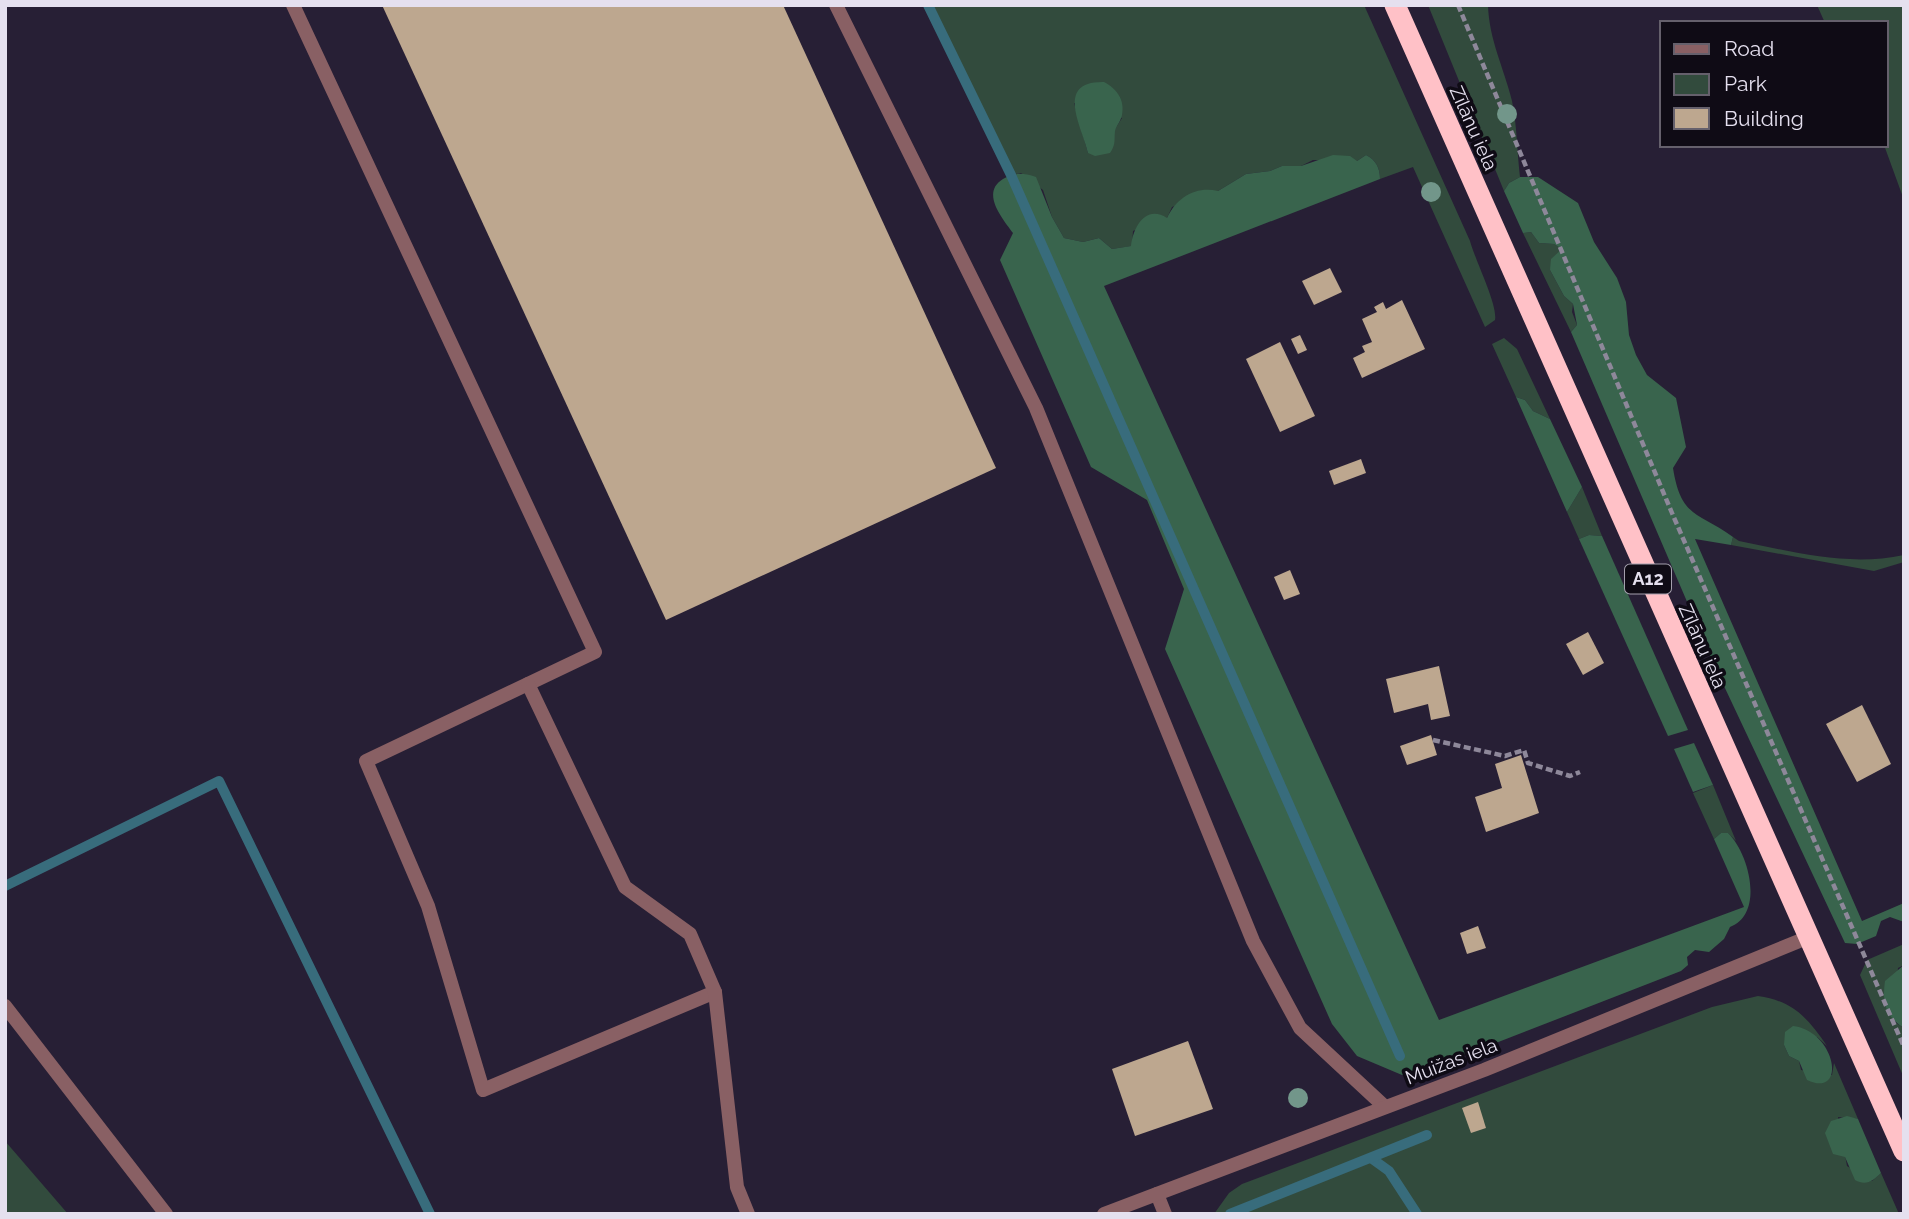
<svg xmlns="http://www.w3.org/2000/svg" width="1909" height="1219" font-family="Raleway,sans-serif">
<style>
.green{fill:#324b3d;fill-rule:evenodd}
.forest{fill:#39644d}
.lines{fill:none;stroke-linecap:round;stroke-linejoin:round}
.stream{stroke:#386c7c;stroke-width:10}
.building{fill:#bda78f}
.path{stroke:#8e889a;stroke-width:4.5;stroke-dasharray:7 3.5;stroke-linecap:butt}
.lane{stroke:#896064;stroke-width:14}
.street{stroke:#896064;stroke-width:14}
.highway{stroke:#ffc1c7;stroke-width:21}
.tree{fill:#72968a}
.labels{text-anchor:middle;stroke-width:7;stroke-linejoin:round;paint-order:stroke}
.shield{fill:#0f0b15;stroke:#a5a0ae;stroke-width:2}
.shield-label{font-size:18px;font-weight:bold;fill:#e5e0ef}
.street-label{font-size:19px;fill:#e5e0ef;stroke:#0f0b15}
</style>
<rect width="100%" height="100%" fill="#271f35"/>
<g class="green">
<path d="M928 5H1364L1470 241C1475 260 1498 305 1495 320L1485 327 1413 167 1380 179C1380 168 1376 160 1366 155L1357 161 1313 160 1301 166H1282L1270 171 1246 174 1218 191 1172 207 1167 218 1133 231 1132 246 1112 249 1099 238 1083 242 1064 238 1052 217 1043 190 1021 173 1011 175ZM1074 103 1122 118 1115 129 1088 153Z"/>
<path d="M1428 5H1488C1489 40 1504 68 1512 101 1517 124 1517 153 1520 177L1509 183 1504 191Z"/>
<polygon points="1817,5 1904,5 1904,200 1884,145 1886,145 1886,23 1825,23"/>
<polygon points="1531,232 1539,243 1554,244 1563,249 1550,270 1564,296 1573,304 1572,312 1577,325 1571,332 1523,233"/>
<polygon points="1504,338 1517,349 1550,419 1533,411 1525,400 1516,397 1492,344"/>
<polygon points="1582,487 1602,536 1589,535 1579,539 1567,512"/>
<path d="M1733 537 1739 541C1794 552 1848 567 1904 555V562L1874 571 1731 545Z"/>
<polygon points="1713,785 1736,841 1728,833 1721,833 1714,839 1693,793"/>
<polygon points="1904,944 1904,965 1898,968 1893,1021 1904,1028 1904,1078 1860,975 1867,960"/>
<path d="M1758 996C1793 1001 1808 1018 1827 1046L1817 1037 1784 1045 1789 1056 1799 1061 1801 1070 1832 1075 1834 1063 1858 1119 1838 1117 1847 1166 1872 1181 1881 1173 1899 1214H1214L1229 1193 1242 1184 1712 1007Z"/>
<polygon points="5,1141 68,1214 5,1214"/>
</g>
<g class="forest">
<path d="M1104 82C1117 89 1125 100 1122 115 1121 121 1116 126 1115 131 1114 141 1116 144 1110 153L1095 156 1088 153C1082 126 1054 81 1104 82Z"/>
<path d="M1333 155 1350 156 1357 161 1366 155C1376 160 1380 168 1380 179L1104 286 1439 1020 1744 907 1714 839 1721 833H1728C1749 853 1765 914 1730 927L1724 939 1709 952 1695 950 1687 957 1688 965 1681 971 1429 1069 1402 1075 1357 1056 1332 1024 1165 649 1184 589 1147 500 1091 467 1000 260 1013 233C1003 219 980 193 1003 179 1014 172 1023 173 1036 177L1052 217 1064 238 1083 242 1099 238 1112 249 1131 246C1133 227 1146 204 1167 218 1177 197 1196 186 1218 191L1246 174 1270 171 1282 166H1301Z"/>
<path d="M1520 177H1538L1578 203 1594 242 1617 278 1626 302 1629 335 1636 355 1647 375 1676 398 1686 447 1673 468C1681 519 1699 512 1733 537L1731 545 1695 539 1862 921 1904 903V922L1890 917 1881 921 1876 936 1857 944 1845 943 1716 669 1571 332 1577 325 1573 304 1564 296 1550 270 1551 259 1562 249 1554 244 1539 243 1531 232 1523 233 1504 191 1509 183Z"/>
<polygon points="1516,397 1525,400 1533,411 1550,419 1582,487 1567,512"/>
<polygon points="1589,535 1602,536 1688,730 1668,736 1579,539"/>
<polygon points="1694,743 1713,785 1693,792 1674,749"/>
<path d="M1904 965V1028C1885 1016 1882 1002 1885 981Z"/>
<path d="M1793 1026C1836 1031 1848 1099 1807 1080L1799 1061 1789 1056 1784 1045 1785 1032Z"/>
<path d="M1847 1116 1858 1119 1881 1173C1873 1181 1866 1186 1855 1180L1845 1157 1833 1154 1825 1133 1831 1121Z"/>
</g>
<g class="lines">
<g class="stream">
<polyline points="928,5 1011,175 1400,1056"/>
<polyline points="5,886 219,781 430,1214"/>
<polyline points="1371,1158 1389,1171 1417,1214"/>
<polyline points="1230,1214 1427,1135"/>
</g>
</g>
<g class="building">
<polygon points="382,5 783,5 996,468 666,620"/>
<polygon points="1330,268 1342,292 1314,305 1302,281"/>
<polygon points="1402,300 1425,349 1362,378 1353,358 1365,352 1362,346 1372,342 1362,319 1377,312 1374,307 1383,302 1386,309"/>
<polygon points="1300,335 1307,350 1298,354 1291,339"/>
<polygon points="1280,342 1315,416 1280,432 1246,359"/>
<polygon points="1361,459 1366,473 1334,485 1329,471"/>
<polygon points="1290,570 1300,594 1284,600 1274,577"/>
<polygon points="1588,632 1604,663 1583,675 1566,644"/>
<polygon points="1439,666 1450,716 1431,720 1428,704 1394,713 1386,679"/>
<polygon points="1862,705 1891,764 1857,782 1826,724"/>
<polygon points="1431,735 1437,755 1407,765 1400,746"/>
<polygon points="1521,755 1539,813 1486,832 1475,797 1502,788 1495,764"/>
<polygon points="1478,926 1486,948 1467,954 1460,933"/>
<polygon points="1188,1041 1213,1109 1135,1136 1112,1069"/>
<polygon points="1478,1102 1486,1128 1471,1133 1462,1108"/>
</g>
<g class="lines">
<g class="path">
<polyline points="1458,5 1672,513 1904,1047"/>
<polyline points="1433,740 1505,756 1524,750 1528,763 1570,776 1580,772"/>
</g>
<g class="lane">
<polyline points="293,5 595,652 366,761 428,906 483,1090 715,992"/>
<polyline points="836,5 1036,408 1253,941 1300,1028 1385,1107"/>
<polyline points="528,684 625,887 690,934 715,992 737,1187 748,1214"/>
<polyline points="5,1006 166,1214"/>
<polyline points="1157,1194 1165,1214"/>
</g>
<polyline class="street" points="1104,1214 1484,1070 1809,937"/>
<polyline class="highway" points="1395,5 1904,1151"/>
</g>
<g class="tree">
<circle cx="1507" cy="114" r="10"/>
<circle cx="1431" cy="192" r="10"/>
<circle cx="1298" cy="1098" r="10"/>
</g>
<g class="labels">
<rect class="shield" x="1625" y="564.5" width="46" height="29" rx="5"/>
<g class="shield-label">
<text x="1648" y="585">A12</text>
</g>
<g class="street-label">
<text transform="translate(1474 128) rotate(66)" y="7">Zīlānu iela</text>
<text transform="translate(1703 646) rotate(66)" y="7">Zīlānu iela</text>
<text transform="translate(1451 1061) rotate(-21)" y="7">Muižas iela</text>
</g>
</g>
<rect width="1909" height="1219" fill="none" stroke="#e5e0ef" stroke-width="14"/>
<rect x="1660" y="21" width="228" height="126" fill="#0f0b15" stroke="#65606c" stroke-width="2"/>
<rect x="1674" y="44" width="35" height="10" fill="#896064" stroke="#65606c" stroke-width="2"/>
<text x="1724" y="56" font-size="21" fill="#e5e0ef">Road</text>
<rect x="1674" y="74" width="35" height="21" fill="#324b3d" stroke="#65606c" stroke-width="2"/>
<text x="1724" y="91" font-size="21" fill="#e5e0ef">Park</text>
<rect x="1674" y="108" width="35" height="21" fill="#bda78f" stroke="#65606c" stroke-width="2"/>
<text x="1724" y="126" font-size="21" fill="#e5e0ef">Building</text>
</svg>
